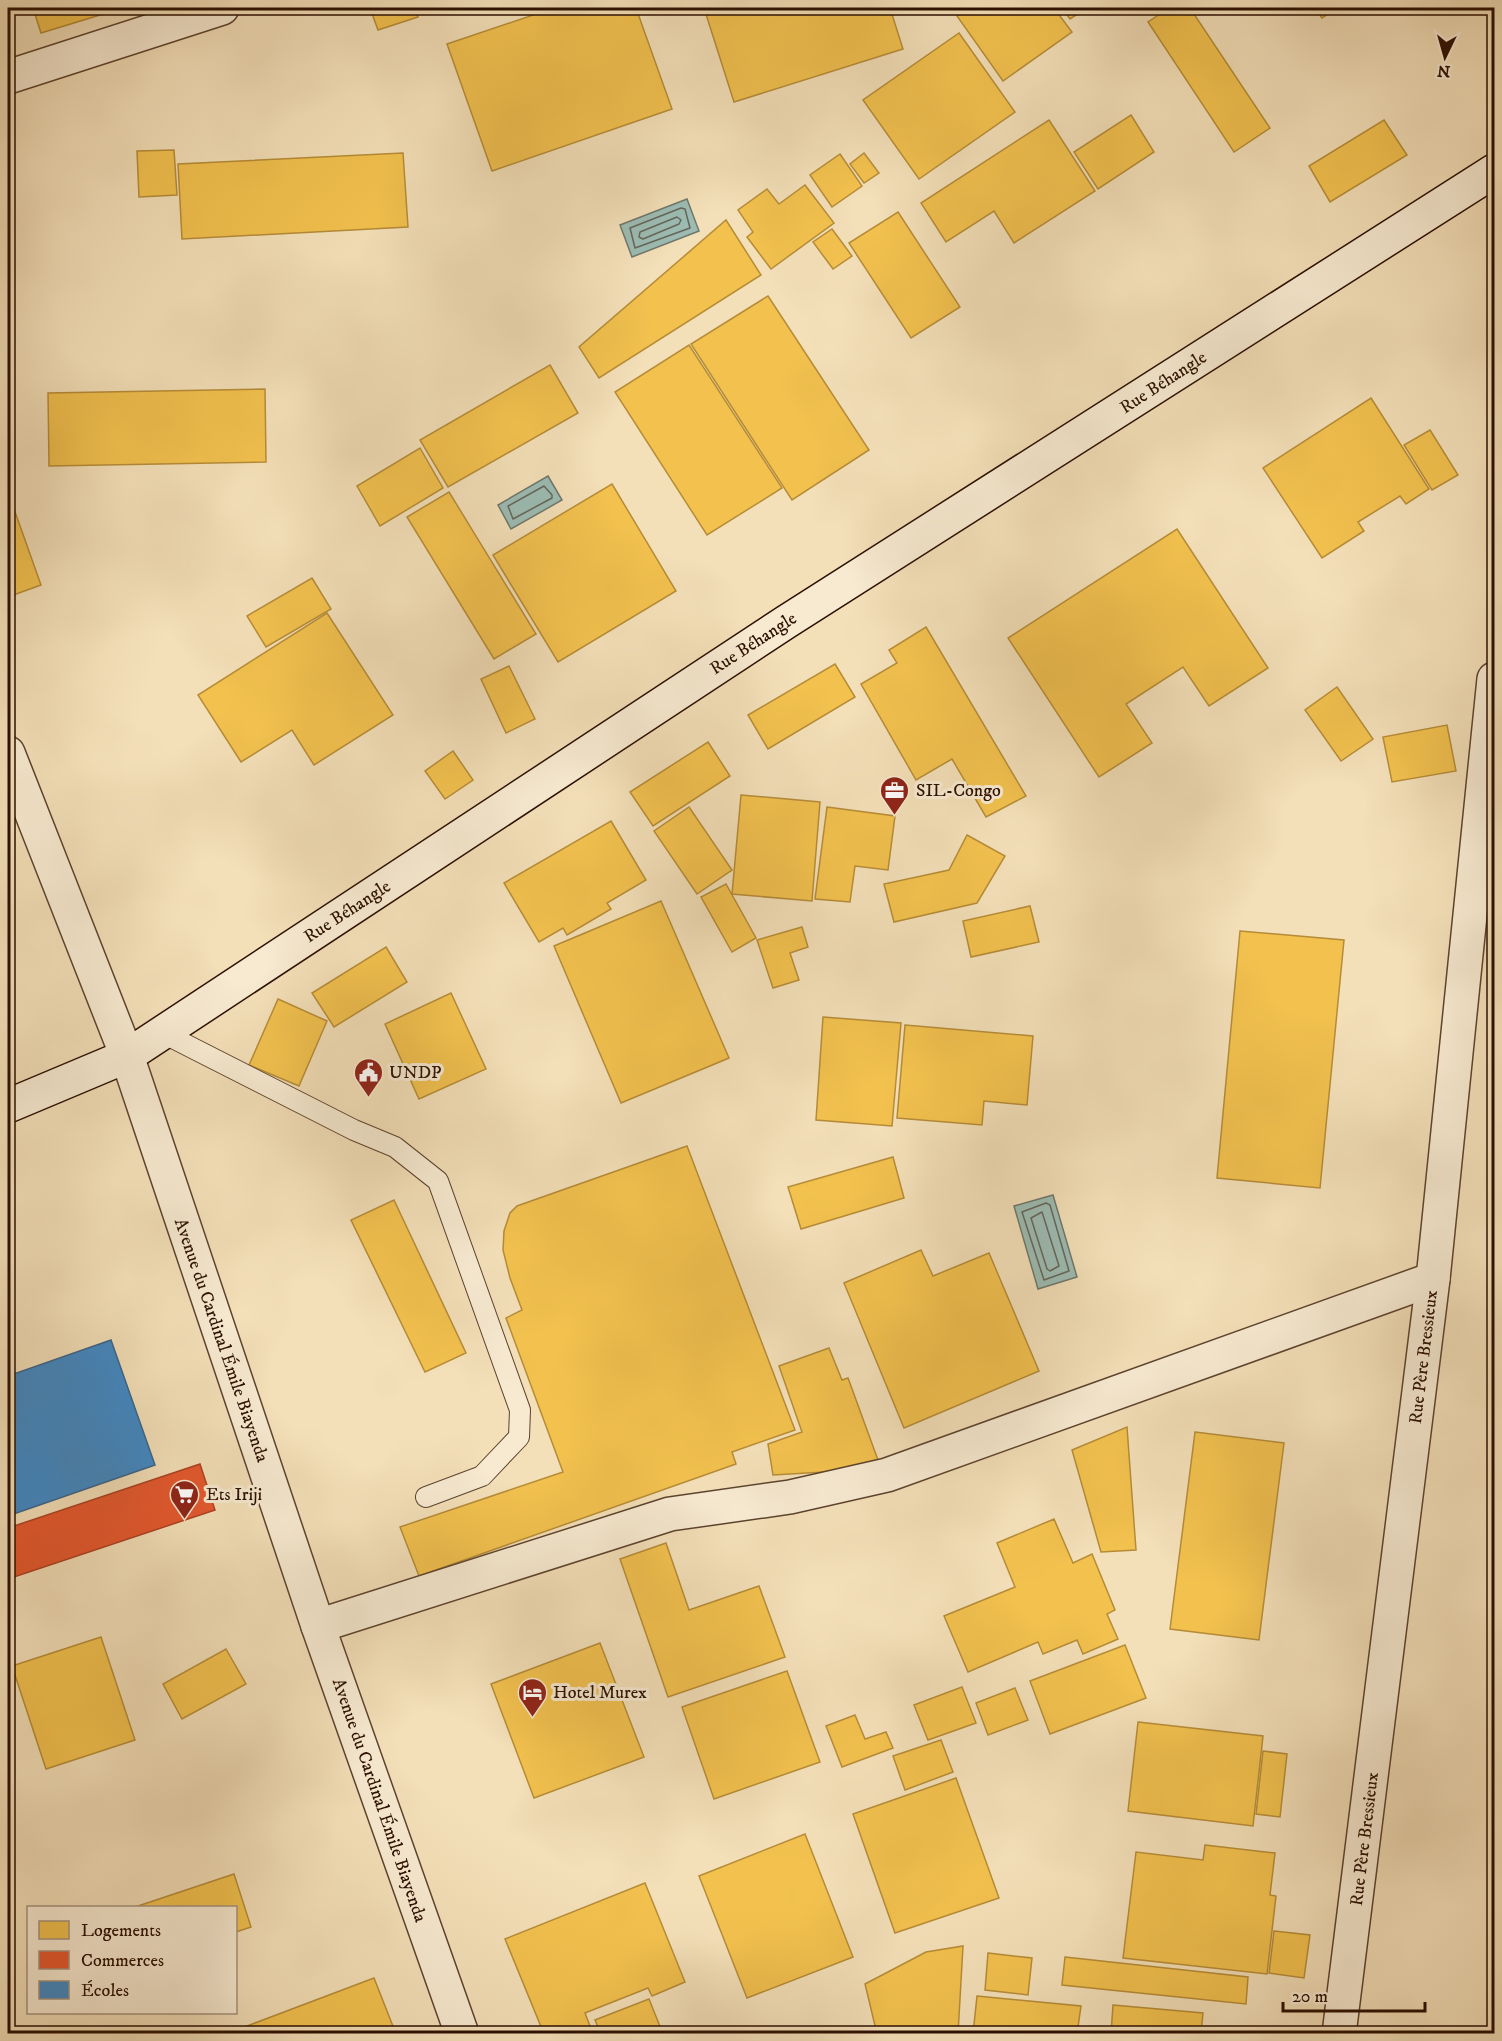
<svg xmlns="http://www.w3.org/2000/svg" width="1502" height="2041" font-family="'IM FELL DW Pica',serif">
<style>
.water{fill:#9cbcb4;stroke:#6f776c;stroke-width:1.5}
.homes{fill:#f2c14e;stroke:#b68c37;stroke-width:1.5}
.shops{fill:#e4572e;stroke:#ac4120;stroke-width:1.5}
.schools{fill:#3f88c5;stroke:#39648a;stroke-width:1.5}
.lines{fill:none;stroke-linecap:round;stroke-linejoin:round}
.shore{stroke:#64665a;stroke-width:1.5}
.lane-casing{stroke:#5d432e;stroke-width:22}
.street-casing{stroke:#5d432e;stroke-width:36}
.secondary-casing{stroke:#2b0f00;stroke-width:36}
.lane{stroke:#f7ead1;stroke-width:20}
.street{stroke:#f7ead1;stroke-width:33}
.secondary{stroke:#f7ead1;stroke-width:33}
.labels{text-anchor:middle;stroke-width:6;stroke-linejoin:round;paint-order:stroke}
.street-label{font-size:18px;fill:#2b0f00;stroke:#f7ead1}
.poi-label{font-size:18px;fill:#2b0f00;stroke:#f7ead1;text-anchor:start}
</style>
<rect width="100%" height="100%" fill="#f3dfb8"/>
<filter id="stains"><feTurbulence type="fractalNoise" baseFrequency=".00333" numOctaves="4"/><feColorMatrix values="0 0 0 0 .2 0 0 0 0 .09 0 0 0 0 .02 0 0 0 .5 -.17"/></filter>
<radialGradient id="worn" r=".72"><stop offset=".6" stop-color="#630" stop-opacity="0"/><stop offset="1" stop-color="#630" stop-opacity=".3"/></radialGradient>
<g class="water">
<polygon points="687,199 699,231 632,257 620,225"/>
<polygon points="548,476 562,500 511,529 498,505"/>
<polygon points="1053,1195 1077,1277 1038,1289 1014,1206"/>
</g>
<g class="homes">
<polygon points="33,8 123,8 41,33"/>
<polygon points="370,8 415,8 418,17 378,30"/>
<polygon points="554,8 636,8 672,109 492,171 447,44"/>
<polygon points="704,8 890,8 903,49 734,102"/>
<polygon points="969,8 1054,8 1072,32 1003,81 957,16"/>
<polygon points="1062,8 1087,8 1070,19"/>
<polygon points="1169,8 1190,8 1270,128 1234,152 1148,22"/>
<polygon points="1315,8 1337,8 1322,18"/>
<polygon points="959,33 1015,112 919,179 863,100"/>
<polygon points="1131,115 1154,152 1098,189 1074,152"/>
<polygon points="1049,120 1095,191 1014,243 994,211 946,242 921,203"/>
<polygon points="1384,120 1407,155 1330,202 1309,166"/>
<polygon points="174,150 177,195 139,197 137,151"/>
<polygon points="403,153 408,227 182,239 178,164"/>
<polygon points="864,153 879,173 864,183 850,164"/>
<polygon points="840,154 862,186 832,207 810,175"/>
<polygon points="805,185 834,223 771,269 747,237 753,232 738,210 767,189 779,204"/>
<polygon points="898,212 960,307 911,338 849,243"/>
<polygon points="726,220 761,275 599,378 579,347"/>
<polygon points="832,229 852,256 833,269 813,242"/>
<polygon points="768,296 869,450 792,500 691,344"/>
<polygon points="689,345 782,488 707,535 615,392"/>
<polygon points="550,365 578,413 448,487 420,440"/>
<polygon points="265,389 266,462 49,466 48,393"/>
<polygon points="1371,398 1429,489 1406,504 1400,496 1358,522 1364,531 1322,558 1263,468"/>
<polygon points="1430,430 1458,475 1432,490 1404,445"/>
<polygon points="420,448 443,488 380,526 357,486"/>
<polygon points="612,484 676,591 558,662 493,555"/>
<polygon points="8,492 41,585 8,597"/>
<polygon points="449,492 536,634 494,659 407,517"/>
<polygon points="1177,529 1268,668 1209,706 1183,667 1126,704 1152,743 1099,777 1008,638"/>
<polygon points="312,578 331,609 266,647 247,616"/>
<polygon points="327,613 393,715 314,765 292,730 241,762 198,695"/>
<polygon points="926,627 1026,796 986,817 952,759 916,780 861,684 897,663 889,650"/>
<polygon points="835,664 855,697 768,749 748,715"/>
<polygon points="509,666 535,719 506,733 481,679"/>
<polygon points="1337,687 1373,739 1341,761 1305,710"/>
<polygon points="1447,725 1456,771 1392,782 1383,737"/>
<polygon points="708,742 730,776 653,826 630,792"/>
<polygon points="453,751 473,780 445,799 425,771"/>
<polygon points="741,795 820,802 812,901 732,894"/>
<polygon points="689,807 732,870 697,894 654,831"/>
<polygon points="827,807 895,816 888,870 855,866 850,902 815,899"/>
<polygon points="611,821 646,880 607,903 611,909 567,935 563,928 539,942 504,883"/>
<polygon points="967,835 1005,856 977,903 894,922 884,884 949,870"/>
<polygon points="726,884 756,938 732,952 701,897"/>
<polygon points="661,901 729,1058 621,1103 554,946"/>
<polygon points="1030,906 1039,942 971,957 963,921"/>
<polygon points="802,927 808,947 790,953 799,980 773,988 757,940"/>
<polygon points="1240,931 1344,940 1320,1188 1217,1178"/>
<polygon points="386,947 407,982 334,1027 312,993"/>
<polygon points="451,993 486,1069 419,1099 385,1024"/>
<polygon points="278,999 327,1021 299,1086 249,1065"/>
<polygon points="823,1017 901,1023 892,1126 816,1120"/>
<polygon points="905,1025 1033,1036 1027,1105 984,1101 982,1125 897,1118"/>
<polygon points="687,1146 795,1430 732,1452 736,1464 419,1576 400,1527 563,1472 506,1318 522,1310 510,1278 503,1250 504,1231 510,1213 517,1206"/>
<polygon points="893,1157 904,1198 801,1229 788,1187"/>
<polygon points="394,1200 466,1353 425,1372 351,1220"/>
<polygon points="921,1250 933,1276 989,1253 1039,1371 904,1428 844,1283"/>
<polygon points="829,1348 842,1380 848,1378 878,1460 842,1471 773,1475 768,1444 802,1432 779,1366"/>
<polygon points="1127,1427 1136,1550 1101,1552 1072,1450"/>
<polygon points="1195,1432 1284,1443 1259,1640 1170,1629"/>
<polygon points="1054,1519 1073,1563 1092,1554 1115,1610 1107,1614 1118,1639 1083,1654 1077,1640 1043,1654 1038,1642 968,1672 944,1616 1015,1587 997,1543"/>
<polygon points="666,1543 689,1610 759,1586 785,1657 668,1697 620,1559"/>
<polygon points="101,1637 135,1740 46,1769 12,1666"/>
<polygon points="600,1643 644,1757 534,1798 491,1684"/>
<polygon points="1125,1645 1146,1698 1050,1734 1030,1681"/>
<polygon points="226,1649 246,1684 182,1719 163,1684"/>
<polygon points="787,1671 820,1762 714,1799 682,1707"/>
<polygon points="962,1687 976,1723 928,1740 914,1705"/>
<polygon points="1015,1688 1028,1720 988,1735 976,1703"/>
<polygon points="855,1715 865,1739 886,1732 893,1748 842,1767 826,1726"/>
<polygon points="1138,1722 1263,1736 1253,1826 1128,1811"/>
<polygon points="941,1740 953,1772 905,1790 893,1756"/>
<polygon points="1263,1751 1287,1754 1280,1817 1256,1814"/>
<polygon points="956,1778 999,1898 895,1933 853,1814"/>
<polygon points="805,1834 853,1957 747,1998 699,1876"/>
<polygon points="1205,1845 1275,1853 1270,1895 1276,1896 1267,1974 1123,1958 1136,1852 1203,1860"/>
<polygon points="234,1874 251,1927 236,1932 236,1908 132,1908"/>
<polygon points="645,1883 685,1982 652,1996 648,1988 585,2013 593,2034 544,2034 505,1939"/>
<polygon points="1274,1931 1310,1935 1304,1978 1269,1973"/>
<polygon points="963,1946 958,2034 877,2034 865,1984 926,1952"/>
<polygon points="988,1953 1032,1958 1028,1995 985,1990"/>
<polygon points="1065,1957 1248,1977 1246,2004 1062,1985"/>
<polygon points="374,1978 396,2034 226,2034"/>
<polygon points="977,1996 1081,2006 1077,2034 973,2034"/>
<polygon points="649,1999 663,2034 601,2034 595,2020"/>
<polygon points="1113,2005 1203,2013 1201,2034 1111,2034"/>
</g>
<polygon class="shops" points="200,1464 215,1510 8,1579 8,1528"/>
<polygon class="schools" points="111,1340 155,1465 8,1516 8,1376"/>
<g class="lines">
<g class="shore">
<polygon points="681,208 685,209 690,228 635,248 630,228"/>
<polygon points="677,217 681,220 679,224 643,239 639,237 640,232"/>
<polygon points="544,486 552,495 552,498 513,519 508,506"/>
<polygon points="1046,1203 1050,1205 1069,1271 1044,1280 1022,1212"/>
<polygon points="1042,1212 1059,1266 1050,1271 1047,1269 1031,1218"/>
</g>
<defs>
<polyline id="lane" points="163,1033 354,1130 395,1147 438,1181 520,1410 519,1437 482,1476 426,1497"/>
<g id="street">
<polyline points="8,77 222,8"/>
<polyline points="8,753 127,1056 318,1626 462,2034"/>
<polyline points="318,1626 670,1514 790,1497 887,1475 1433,1279"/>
<polyline points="1339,2034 1433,1279 1494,679"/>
</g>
<polyline id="secondary" points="8,1106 127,1056 786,622 1494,171"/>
</defs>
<use href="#lane" class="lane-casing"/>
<use href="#street" class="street-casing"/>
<use href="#secondary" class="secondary-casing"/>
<use href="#lane" class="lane"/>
<use href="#street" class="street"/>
<use href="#secondary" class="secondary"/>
</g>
<defs>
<symbol id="office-pin" viewBox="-11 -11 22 30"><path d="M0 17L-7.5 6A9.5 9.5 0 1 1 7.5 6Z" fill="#8f2418" stroke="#f7ead1"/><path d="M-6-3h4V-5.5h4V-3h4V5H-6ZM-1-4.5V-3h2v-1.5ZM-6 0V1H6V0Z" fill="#fff"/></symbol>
<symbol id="civic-pin" viewBox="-11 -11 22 30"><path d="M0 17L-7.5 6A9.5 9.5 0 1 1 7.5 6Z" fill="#8f2418" stroke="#f7ead1"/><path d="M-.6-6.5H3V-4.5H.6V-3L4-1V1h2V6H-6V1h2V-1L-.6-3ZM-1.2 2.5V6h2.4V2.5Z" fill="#fff"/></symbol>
<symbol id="supermarket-pin" viewBox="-11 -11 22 30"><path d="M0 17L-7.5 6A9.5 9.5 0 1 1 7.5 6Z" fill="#8f2418" stroke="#f7ead1"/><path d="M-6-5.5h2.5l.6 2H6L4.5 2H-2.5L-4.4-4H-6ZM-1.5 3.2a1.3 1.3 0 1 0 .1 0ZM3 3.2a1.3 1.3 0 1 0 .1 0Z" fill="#fff"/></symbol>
<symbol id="hotel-pin" viewBox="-11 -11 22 30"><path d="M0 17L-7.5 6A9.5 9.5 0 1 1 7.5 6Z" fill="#8f2418" stroke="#f7ead1"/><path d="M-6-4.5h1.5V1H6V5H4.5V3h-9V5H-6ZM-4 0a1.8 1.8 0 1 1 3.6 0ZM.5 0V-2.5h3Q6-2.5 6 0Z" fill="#fff"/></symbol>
</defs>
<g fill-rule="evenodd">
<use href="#office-pin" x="878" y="774" width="33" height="45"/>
<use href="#civic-pin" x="352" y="1056" width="33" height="45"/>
<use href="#supermarket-pin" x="168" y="1478" width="33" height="45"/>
<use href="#hotel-pin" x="516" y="1676" width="33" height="45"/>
</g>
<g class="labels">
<g class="street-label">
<text transform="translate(1163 382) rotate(-33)" y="6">Rue Béhangle</text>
<text transform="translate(753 643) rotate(-33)" y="6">Rue Béhangle</text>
<text transform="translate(347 911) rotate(-33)" y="6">Rue Béhangle</text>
<text transform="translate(222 1340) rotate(71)" y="6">Avenue du Cardinal Émile Biayenda</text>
<text transform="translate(1423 1357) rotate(-83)" y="6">Rue Père Bressieux</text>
<text transform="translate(380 1800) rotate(71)" y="6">Avenue du Cardinal Émile Biayenda</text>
<text transform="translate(1364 1839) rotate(-83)" y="6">Rue Père Bressieux</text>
</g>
<g class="poi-label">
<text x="916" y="796">SIL-Congo</text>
<text x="389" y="1078">UNDP</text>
<text x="206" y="1500">Ets Iriji</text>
<text x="553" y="1698">Hotel Murex</text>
</g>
</g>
<rect width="1502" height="2041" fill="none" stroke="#f3dfb8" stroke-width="30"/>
<rect x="9" y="9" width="1484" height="2023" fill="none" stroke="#2b0f00" stroke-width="3"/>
<rect x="15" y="15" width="1472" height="2011" fill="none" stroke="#2b0f00" stroke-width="1.5"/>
<rect x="27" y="1906" width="210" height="108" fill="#f7ead1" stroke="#a5927d" stroke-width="1.5"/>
<rect x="39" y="1921" width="30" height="18" fill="#f2c14e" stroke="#a5927d" stroke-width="1.5"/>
<text x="81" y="1936" font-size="18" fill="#2b0f00">Logements</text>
<rect x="39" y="1951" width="30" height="18" fill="#e4572e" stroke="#a5927d" stroke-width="1.5"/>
<text x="81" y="1966" font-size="18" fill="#2b0f00">Commerces</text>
<rect x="39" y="1981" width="30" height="18" fill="#3f88c5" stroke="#a5927d" stroke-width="1.5"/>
<text x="81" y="1996" font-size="18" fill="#2b0f00">Écoles</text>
<g transform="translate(1445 57) rotate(185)" stroke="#f7ead1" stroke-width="4.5" paint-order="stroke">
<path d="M0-4.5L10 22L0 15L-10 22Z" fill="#2b0f00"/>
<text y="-9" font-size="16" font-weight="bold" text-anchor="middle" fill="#2b0f00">N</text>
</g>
<path d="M1283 2002v9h142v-9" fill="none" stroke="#2b0f00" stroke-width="3"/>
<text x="1292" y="2002" font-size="18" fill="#2b0f00" stroke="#f7ead1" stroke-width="4.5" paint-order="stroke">20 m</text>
<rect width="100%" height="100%" filter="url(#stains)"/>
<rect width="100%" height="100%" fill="url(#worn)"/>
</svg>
